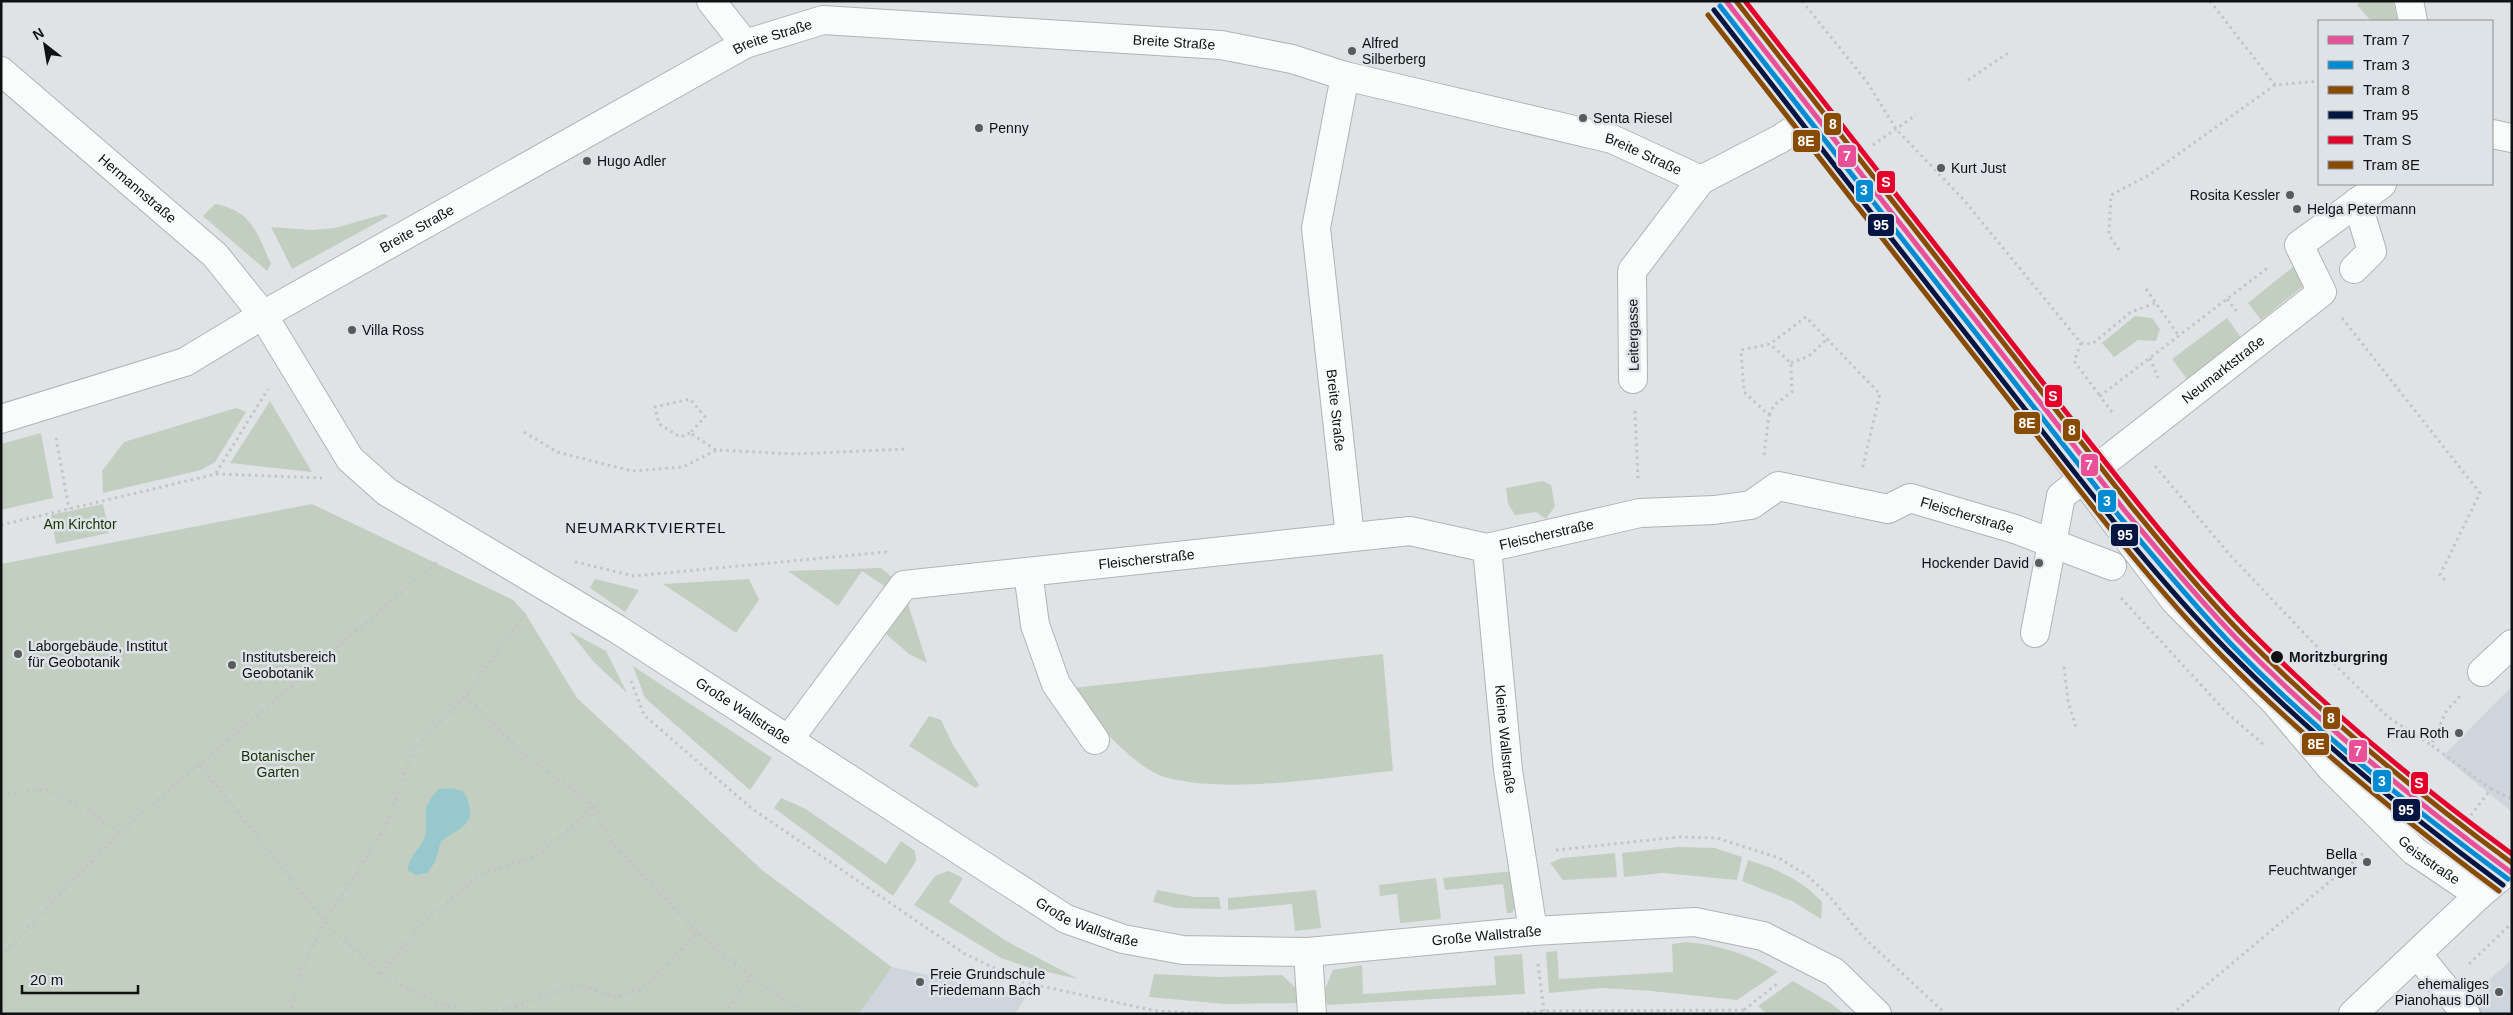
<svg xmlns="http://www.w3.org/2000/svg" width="2513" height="1015" font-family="Helvetica,sans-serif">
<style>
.built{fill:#ced5dc}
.green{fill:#c2cec0}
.water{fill:#96c8ce}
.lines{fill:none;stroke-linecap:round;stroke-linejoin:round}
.street-casing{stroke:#b1b3b5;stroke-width:30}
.secondary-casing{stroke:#b1b3b5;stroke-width:30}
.path{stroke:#c3c4c5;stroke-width:3;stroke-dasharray:2.5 4;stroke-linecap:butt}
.street{stroke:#fafbfb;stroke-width:28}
.secondary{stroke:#fafbfb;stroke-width:28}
.tram-1-casing{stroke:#dee3e8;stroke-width:9}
.tram-2-casing{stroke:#dee3e8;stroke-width:9}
.tram-3-casing{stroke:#dee3e8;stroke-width:9}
.tram-4-casing{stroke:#dee3e8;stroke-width:9}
.tram-5-casing{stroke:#dee3e8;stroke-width:9}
.tram-6-casing{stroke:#dee3e8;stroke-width:9}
.tram-1{stroke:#ea5097;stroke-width:5}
.tram-2{stroke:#008bd2;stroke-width:5}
.tram-3{stroke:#884b00;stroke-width:5}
.tram-4{stroke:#051541;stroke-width:5}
.tram-5{stroke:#e4002b;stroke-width:5}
.tram-6{stroke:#884b00;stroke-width:5}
.poi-dot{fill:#585a5c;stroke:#dee3e8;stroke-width:2}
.stop-dot{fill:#0f1112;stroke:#dee3e8;stroke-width:2}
.labels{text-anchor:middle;stroke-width:5;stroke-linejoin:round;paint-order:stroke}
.street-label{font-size:14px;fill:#0f1112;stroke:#dee3e8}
.poi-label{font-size:14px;fill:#0f1112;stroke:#dee3e8;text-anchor:start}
.park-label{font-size:14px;fill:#163303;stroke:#dee3e8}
.stop-label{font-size:14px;font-weight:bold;fill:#0f1112;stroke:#dee3e8;text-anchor:start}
.neighbourhood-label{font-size:15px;letter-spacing:1px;fill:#0f1112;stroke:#dee3e8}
.line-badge{stroke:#dee3e8;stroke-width:2}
.badge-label{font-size:14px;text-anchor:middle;font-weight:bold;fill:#fff}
</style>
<rect width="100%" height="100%" fill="#e0e3e6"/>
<g class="built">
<polygon points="2512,686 2512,812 2443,756"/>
<polygon points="2512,959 2512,1014 2450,1014 2469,998 2485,1001 2486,983"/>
<polygon points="892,967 1026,997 1015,1014 859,1014"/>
</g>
<g class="green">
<polygon points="2361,1 2393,1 2398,21 2371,21 2357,5"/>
<path d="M215 204C253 211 257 234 271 264L267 271 203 216Z"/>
<polygon points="384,214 389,216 292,269 271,227 312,230 335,228"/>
<polygon points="2294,266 2307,283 2261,320 2248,303"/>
<polygon points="2135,316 2152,318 2160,329 2156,341 2138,340 2114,357 2102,343"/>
<polygon points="2227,318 2242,339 2188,380 2172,359"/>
<polygon points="270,401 312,472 230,463"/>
<polygon points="236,408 246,412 215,462 201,470 103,493 102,471 124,442"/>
<polygon points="41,433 53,498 1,510 1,444"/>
<polygon points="1543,481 1551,485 1555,506 1546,519 1536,512 1515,515 1508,504 1506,488"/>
<polygon points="103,504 109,533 56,544 51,515"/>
<polygon points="312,504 513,600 525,613 577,698 762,870 892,967 859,1014 1,1014 1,564"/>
<polygon points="881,568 893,578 886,587 862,571 838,606 788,571"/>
<polygon points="595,579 639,590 625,612 590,588"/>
<polygon points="749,579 759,600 736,633 663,584"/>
<polygon points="908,604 927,663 909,654 886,634"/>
<polygon points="569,631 606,651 627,693 594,662"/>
<path d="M1383 654 1393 771C1326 777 1233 794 1168 778 1136 771 1089 716 1072 688Z"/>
<polygon points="633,666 772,758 750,790 645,698"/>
<polygon points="929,716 941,720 953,745 979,785 976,788 909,746"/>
<polygon points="781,798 804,808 886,864 901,841 915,851 916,861 893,896 774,808"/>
<polygon points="1678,847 1715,848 1742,857 1737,880 1663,873 1624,877 1622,853"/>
<polygon points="1615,853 1617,877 1563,880 1550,863 1562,858"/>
<path d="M1748 860C1777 869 1802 880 1822 902L1821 919 1792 901 1742 881Z"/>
<polygon points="949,871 963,878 949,902 1006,941 1078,979 1030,968 1001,958 914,905 935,876"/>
<polygon points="1514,871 1521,897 1512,913 1507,913 1503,884 1445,890 1443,878"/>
<polygon points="1436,878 1441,919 1400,923 1397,894 1380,896 1379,885"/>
<polygon points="1157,890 1194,897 1219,897 1221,909 1176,908 1153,902"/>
<polygon points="1316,890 1321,928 1295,931 1292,904 1228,910 1228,898"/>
<path d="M1687 942C1720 945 1750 955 1778 972L1737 1000 1651 991 1602 988 1549 993 1546 952 1557 951 1559 979 1673 972 1672 944Z"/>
<polygon points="1522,954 1525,994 1327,1005 1325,989 1333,970 1362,965 1363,994 1496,985 1494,956"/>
<polygon points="1154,974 1221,977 1282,975 1296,988 1298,1003 1225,1004 1149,997"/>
<polygon points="1793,981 1832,1004 1844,1014 1767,1014 1758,1006"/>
</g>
<path class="water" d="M453 788 464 792C479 823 465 825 441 841L435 862 427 873 416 875 408 870C408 857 419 850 424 839 432 817 415 814 439 789Z"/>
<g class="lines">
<defs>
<g id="street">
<polyline points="711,1 745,44"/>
<path id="s1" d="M1731 1 1811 118 2175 601 2276 703 2331 768 2414 851 2479 895"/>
<polyline points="2409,1 2413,21"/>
<path id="s2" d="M1 71 215 255 263 315 350 459 387 492 617 629 1066 919 1123 939 1183 950 1308 952 1533 931 1695 922 1763 936 1834 972 1877 1014"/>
<path id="s3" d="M1345 76 1316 228 1350 537"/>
<polyline points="2492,134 2512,138"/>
<polyline points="2354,269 2372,251 2357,202"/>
<polyline points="1633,379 1632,271 1701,180 1780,139 1811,118"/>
<path id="s4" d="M1 419 185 362 263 315 745 44 823 20 1221 45 1292 59 1345 76 1612 139 1701 180"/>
<path id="s5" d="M1487 548 1508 770 1533 931"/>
<polyline points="1028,572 1035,625 1056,684 1095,740"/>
<path id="s6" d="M2035 633 2061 496 2322 292 2299 245 2382 184"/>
<polyline points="2482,672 2512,644"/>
<path id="s7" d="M789 739 904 585 1410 531 1487 548 1640 513 1714 510 1751 505 1778 486 1888 509 1910 498 2015 529 2112 566"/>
<polyline points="1308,952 1312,1014"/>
<polyline points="2418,955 2466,1014"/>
</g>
<polyline id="secondary" points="2353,1014 2479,895 2512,867"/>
</defs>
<use href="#street" class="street-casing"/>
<use href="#secondary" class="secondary-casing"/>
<g class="path">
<polyline points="1802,1 1867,82 1896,129 1963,199 2081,343 2092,344 2131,312 2156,303"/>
<polyline points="2210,1 2275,85"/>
<polyline points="1968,80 2008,53"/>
<polyline points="1873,145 1916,115"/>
<polyline points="2119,250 2109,235 2111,195 2149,175 2275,85 2319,81"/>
<polyline points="2146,289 2179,336"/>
<polyline points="2227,299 2239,314"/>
<polyline points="2342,318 2480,493 2440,575 2446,581"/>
<polyline points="2081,343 2074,361 2100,396"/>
<polyline points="2150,358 2158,378"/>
<polyline points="1791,363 1809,356 1827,339"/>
<polyline points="1635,411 1638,480"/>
<polyline points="2112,412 2100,396 2270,266"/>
<polyline points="1769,415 1774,405 1792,392 1791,363 1770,344"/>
<polyline points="524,432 557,452 632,471 683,467 717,450 795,454 906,449"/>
<polyline points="690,433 680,437 659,424 655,407 690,399 705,417 690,433 716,450"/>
<polyline points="56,438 69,509"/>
<polyline points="1764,455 1769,415 1744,392 1741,350 1770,344 1806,317 1880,394 1862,470"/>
<polyline points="2155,466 2229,554 2323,653 2388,717 2431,745"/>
<polyline points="216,473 268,389"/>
<polyline points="1,525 216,474 322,478"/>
<polyline points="575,562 634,576 886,552 888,556"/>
<polyline points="2121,598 2227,713 2263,744"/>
<polyline points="2064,667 2068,701 2076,727"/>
<polyline points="631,681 644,715 751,808 965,954 1023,982 1156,1011 1215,1014"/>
<polyline points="466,696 526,756 594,806 612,843 697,933"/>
<polyline points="200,765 325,922 380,974 435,1002 475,1014"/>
<polyline points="2491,789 2512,799"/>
<polyline points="1,794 46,789 91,812 120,832"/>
<polyline points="2455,836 2491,789 2431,745 2447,710 2460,696"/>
<polyline points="1556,850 1679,837 1717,838 1779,858 1808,876 1830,897 1862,936 1946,1014"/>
<polyline points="1,956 120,832 438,561"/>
<polyline points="1538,964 1544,1011"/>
<polyline points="2469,964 2512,923"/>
<polyline points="380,974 424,922 480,874 538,856 594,806"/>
<polyline points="515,1006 579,984 615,997 642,989 697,933 751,976"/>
<polyline points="1744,1010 1778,983"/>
<polyline points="291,1014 301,969 325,922 387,824 412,752 466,696 525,613"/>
<polyline points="477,1014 515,1006 518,1014"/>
<polyline points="725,1014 751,976 806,1014"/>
<polyline points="1514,1014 1544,1011 1736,1010 1744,1010 1749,1014"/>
<polyline points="2172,1014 2366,851"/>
</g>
<use href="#street" class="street"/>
<use href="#secondary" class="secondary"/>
<defs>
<path id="tram-1" d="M1726 1 2125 511C2162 555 2198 599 2237 639 2321 725 2416 802 2512 873"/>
<path id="tram-2" d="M1720 6 2119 516C2156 559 2192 603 2231 644 2315 731 2411 807 2508 879"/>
<path id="tram-3" d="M1736 1 2131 506C2167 550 2203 594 2243 635 2326 718 2418 794 2512 863"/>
<path id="tram-4" d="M1714 10C1816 142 1918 273 2021 404 2087 488 2152 574 2227 650 2312 736 2406 813 2503 885"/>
<path id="tram-5" d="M1745 1C1845 129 1944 257 2044 384 2110 468 2174 553 2248 629 2329 711 2419 786 2512 854"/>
<path id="tram-6" d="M1708 15C1811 147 1913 278 2016 409 2082 493 2147 580 2222 656 2307 742 2402 819 2499 891"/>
</defs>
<use href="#tram-1" class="tram-1-casing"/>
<use href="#tram-2" class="tram-2-casing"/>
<use href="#tram-3" class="tram-3-casing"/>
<use href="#tram-4" class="tram-4-casing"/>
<use href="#tram-5" class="tram-5-casing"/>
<use href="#tram-6" class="tram-6-casing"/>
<use href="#tram-1" class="tram-1"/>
<use href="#tram-2" class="tram-2"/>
<use href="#tram-3" class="tram-3"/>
<use href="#tram-4" class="tram-4"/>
<use href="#tram-5" class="tram-5"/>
<use href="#tram-6" class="tram-6"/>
</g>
<g class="poi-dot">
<circle cx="1352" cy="51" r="5"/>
<circle cx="1583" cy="118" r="5"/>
<circle cx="979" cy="128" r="5"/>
<circle cx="587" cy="161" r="5"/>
<circle cx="1941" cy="168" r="5"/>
<circle cx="2290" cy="195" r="5"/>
<circle cx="2297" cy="209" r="5"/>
<circle cx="352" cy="330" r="5"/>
<circle cx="2039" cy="563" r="5"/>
<circle cx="18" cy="654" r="5"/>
<circle cx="232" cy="665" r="5"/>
<circle cx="2459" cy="733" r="5"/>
<circle cx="2367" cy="862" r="5"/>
<circle cx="920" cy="982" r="5"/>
<circle cx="2499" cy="992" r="5"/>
</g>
<circle class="stop-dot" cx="2277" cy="657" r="7"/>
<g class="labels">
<g class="street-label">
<text dy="5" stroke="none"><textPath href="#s4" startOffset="865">Breite Straße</textPath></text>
<text dy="5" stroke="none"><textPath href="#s4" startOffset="1270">Breite Straße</textPath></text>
<text dy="5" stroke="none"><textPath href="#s4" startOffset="1754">Breite Straße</textPath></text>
<text dy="5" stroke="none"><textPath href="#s2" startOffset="180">Hermannstraße</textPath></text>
<text dy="5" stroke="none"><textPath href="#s4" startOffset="460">Breite Straße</textPath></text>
<text transform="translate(1633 335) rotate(-91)" y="5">Leitergasse</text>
<text dy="5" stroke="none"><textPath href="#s6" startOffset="345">Neumarktstraße</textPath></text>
<text dy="5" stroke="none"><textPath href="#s3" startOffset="338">Breite Straße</textPath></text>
<text dy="5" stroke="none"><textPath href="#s7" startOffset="1278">Fleischerstraße</textPath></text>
<text dy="5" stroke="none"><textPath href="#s7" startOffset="841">Fleischerstraße</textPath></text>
<text dy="5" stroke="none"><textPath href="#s7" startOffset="436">Fleischerstraße</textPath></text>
<text dy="5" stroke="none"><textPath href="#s2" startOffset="995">Große Wallstraße</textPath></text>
<text dy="5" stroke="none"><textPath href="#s5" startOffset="192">Kleine Wallstraße</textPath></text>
<text dy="5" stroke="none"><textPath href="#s1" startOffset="1110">Geiststraße</textPath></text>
<text dy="5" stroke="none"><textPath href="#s2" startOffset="1400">Große Wallstraße</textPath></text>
<text dy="5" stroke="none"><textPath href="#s2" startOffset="1805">Große Wallstraße</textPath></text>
</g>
<g class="poi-label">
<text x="1362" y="48">Alfred<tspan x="1362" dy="16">Silberberg</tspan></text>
<text x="1593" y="123">Senta Riesel</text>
<text x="989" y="133">Penny</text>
<text x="597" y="166">Hugo Adler</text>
<text x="1951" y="173">Kurt Just</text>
<text x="2280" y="200" text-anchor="end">Rosita Kessler</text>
<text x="2307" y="214">Helga Petermann</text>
<text x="362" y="335">Villa Ross</text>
<text x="2029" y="568" text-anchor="end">Hockender David</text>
<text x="28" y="651">Laborgebäude, Institut<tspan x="28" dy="16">für Geobotanik</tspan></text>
<text x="242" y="662">Institutsbereich<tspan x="242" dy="16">Geobotanik</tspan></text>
<text x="2449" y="738" text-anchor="end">Frau Roth</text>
<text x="2357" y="859" text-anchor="end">Bella<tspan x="2357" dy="16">Feuchtwanger</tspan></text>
<text x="930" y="979">Freie Grundschule<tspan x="930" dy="16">Friedemann Bach</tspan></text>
<text x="2489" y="989" text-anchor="end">ehemaliges<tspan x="2489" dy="16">Pianohaus Döll</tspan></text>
</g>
<g class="park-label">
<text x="80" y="529">Am Kirchtor</text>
<text x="278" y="761">Botanischer<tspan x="278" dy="16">Garten</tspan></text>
</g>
<g class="stop-label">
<text x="2289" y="662">Moritzburgring</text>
</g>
<g class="neighbourhood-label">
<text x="646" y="533">NEUMARKTVIERTEL</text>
</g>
</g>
<g class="line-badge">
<rect x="1823" y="112" width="19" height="24" rx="5" fill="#884b00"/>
<rect x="1792" y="129" width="29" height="24" rx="5" fill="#884b00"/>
<rect x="1837" y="144" width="20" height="24" rx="5" fill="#ea5097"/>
<rect x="1876" y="170" width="20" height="24" rx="5" fill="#e4002b"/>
<rect x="1855" y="179" width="19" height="24" rx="5" fill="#008bd2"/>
<rect x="1867" y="213" width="28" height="24" rx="5" fill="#051541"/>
<rect x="2044" y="384" width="19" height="24" rx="5" fill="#e4002b"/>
<rect x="2013" y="411" width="28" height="24" rx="5" fill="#884b00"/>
<rect x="2062" y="418" width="19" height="24" rx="5" fill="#884b00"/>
<rect x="2080" y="453" width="19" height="24" rx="5" fill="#ea5097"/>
<rect x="2097" y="489" width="20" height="24" rx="5" fill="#008bd2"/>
<rect x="2110" y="523" width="29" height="24" rx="5" fill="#051541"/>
<rect x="2322" y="706" width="19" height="24" rx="5" fill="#884b00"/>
<rect x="2301" y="732" width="29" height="24" rx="5" fill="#884b00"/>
<rect x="2348" y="739" width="20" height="24" rx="5" fill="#ea5097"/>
<rect x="2372" y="769" width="20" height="24" rx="5" fill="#008bd2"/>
<rect x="2410" y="771" width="19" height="24" rx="5" fill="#e4002b"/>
<rect x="2392" y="798" width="29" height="24" rx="5" fill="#051541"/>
</g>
<g class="badge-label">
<text x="1833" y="129">8</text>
<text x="1806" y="146">8E</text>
<text x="1847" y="161">7</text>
<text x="1886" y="187">S</text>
<text x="1864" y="195">3</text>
<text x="1881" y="230">95</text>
<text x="2053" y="401">S</text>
<text x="2027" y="428">8E</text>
<text x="2072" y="435">8</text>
<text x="2089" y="470">7</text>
<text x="2107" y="506">3</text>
<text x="2125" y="540">95</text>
<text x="2331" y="723">8</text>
<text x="2316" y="749">8E</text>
<text x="2358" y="756">7</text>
<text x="2382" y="786">3</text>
<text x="2419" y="788">S</text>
<text x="2406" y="815">95</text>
</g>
<rect width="2513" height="1015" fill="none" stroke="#0f1112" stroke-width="5"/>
<rect x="2318" y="20" width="175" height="165" fill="#dee3e8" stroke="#8b8f92"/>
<rect x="2328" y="36" width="25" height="8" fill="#ea5097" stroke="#8b8f92"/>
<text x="2363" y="45" font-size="15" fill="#0f1112">Tram 7</text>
<rect x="2328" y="61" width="25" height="8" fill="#008bd2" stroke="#8b8f92"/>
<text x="2363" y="70" font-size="15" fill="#0f1112">Tram 3</text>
<rect x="2328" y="86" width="25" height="8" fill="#884b00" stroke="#8b8f92"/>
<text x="2363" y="95" font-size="15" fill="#0f1112">Tram 8</text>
<rect x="2328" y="111" width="25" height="8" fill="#051541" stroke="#8b8f92"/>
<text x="2363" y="120" font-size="15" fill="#0f1112">Tram 95</text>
<rect x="2328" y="136" width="25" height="8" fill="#e4002b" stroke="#8b8f92"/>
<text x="2363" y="145" font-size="15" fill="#0f1112">Tram S</text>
<rect x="2328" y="161" width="25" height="8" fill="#884b00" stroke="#8b8f92"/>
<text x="2363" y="170" font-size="15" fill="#0f1112">Tram 8E</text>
<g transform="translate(45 45) rotate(329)" stroke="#dee3e8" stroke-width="4" paint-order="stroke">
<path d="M0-4L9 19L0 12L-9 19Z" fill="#0f1112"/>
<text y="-8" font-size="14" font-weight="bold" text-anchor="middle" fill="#0f1112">N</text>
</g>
<path d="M22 985v8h116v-8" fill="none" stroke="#0f1112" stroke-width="2.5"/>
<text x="30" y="985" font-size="15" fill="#0f1112" stroke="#dee3e8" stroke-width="4" paint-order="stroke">20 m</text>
</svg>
